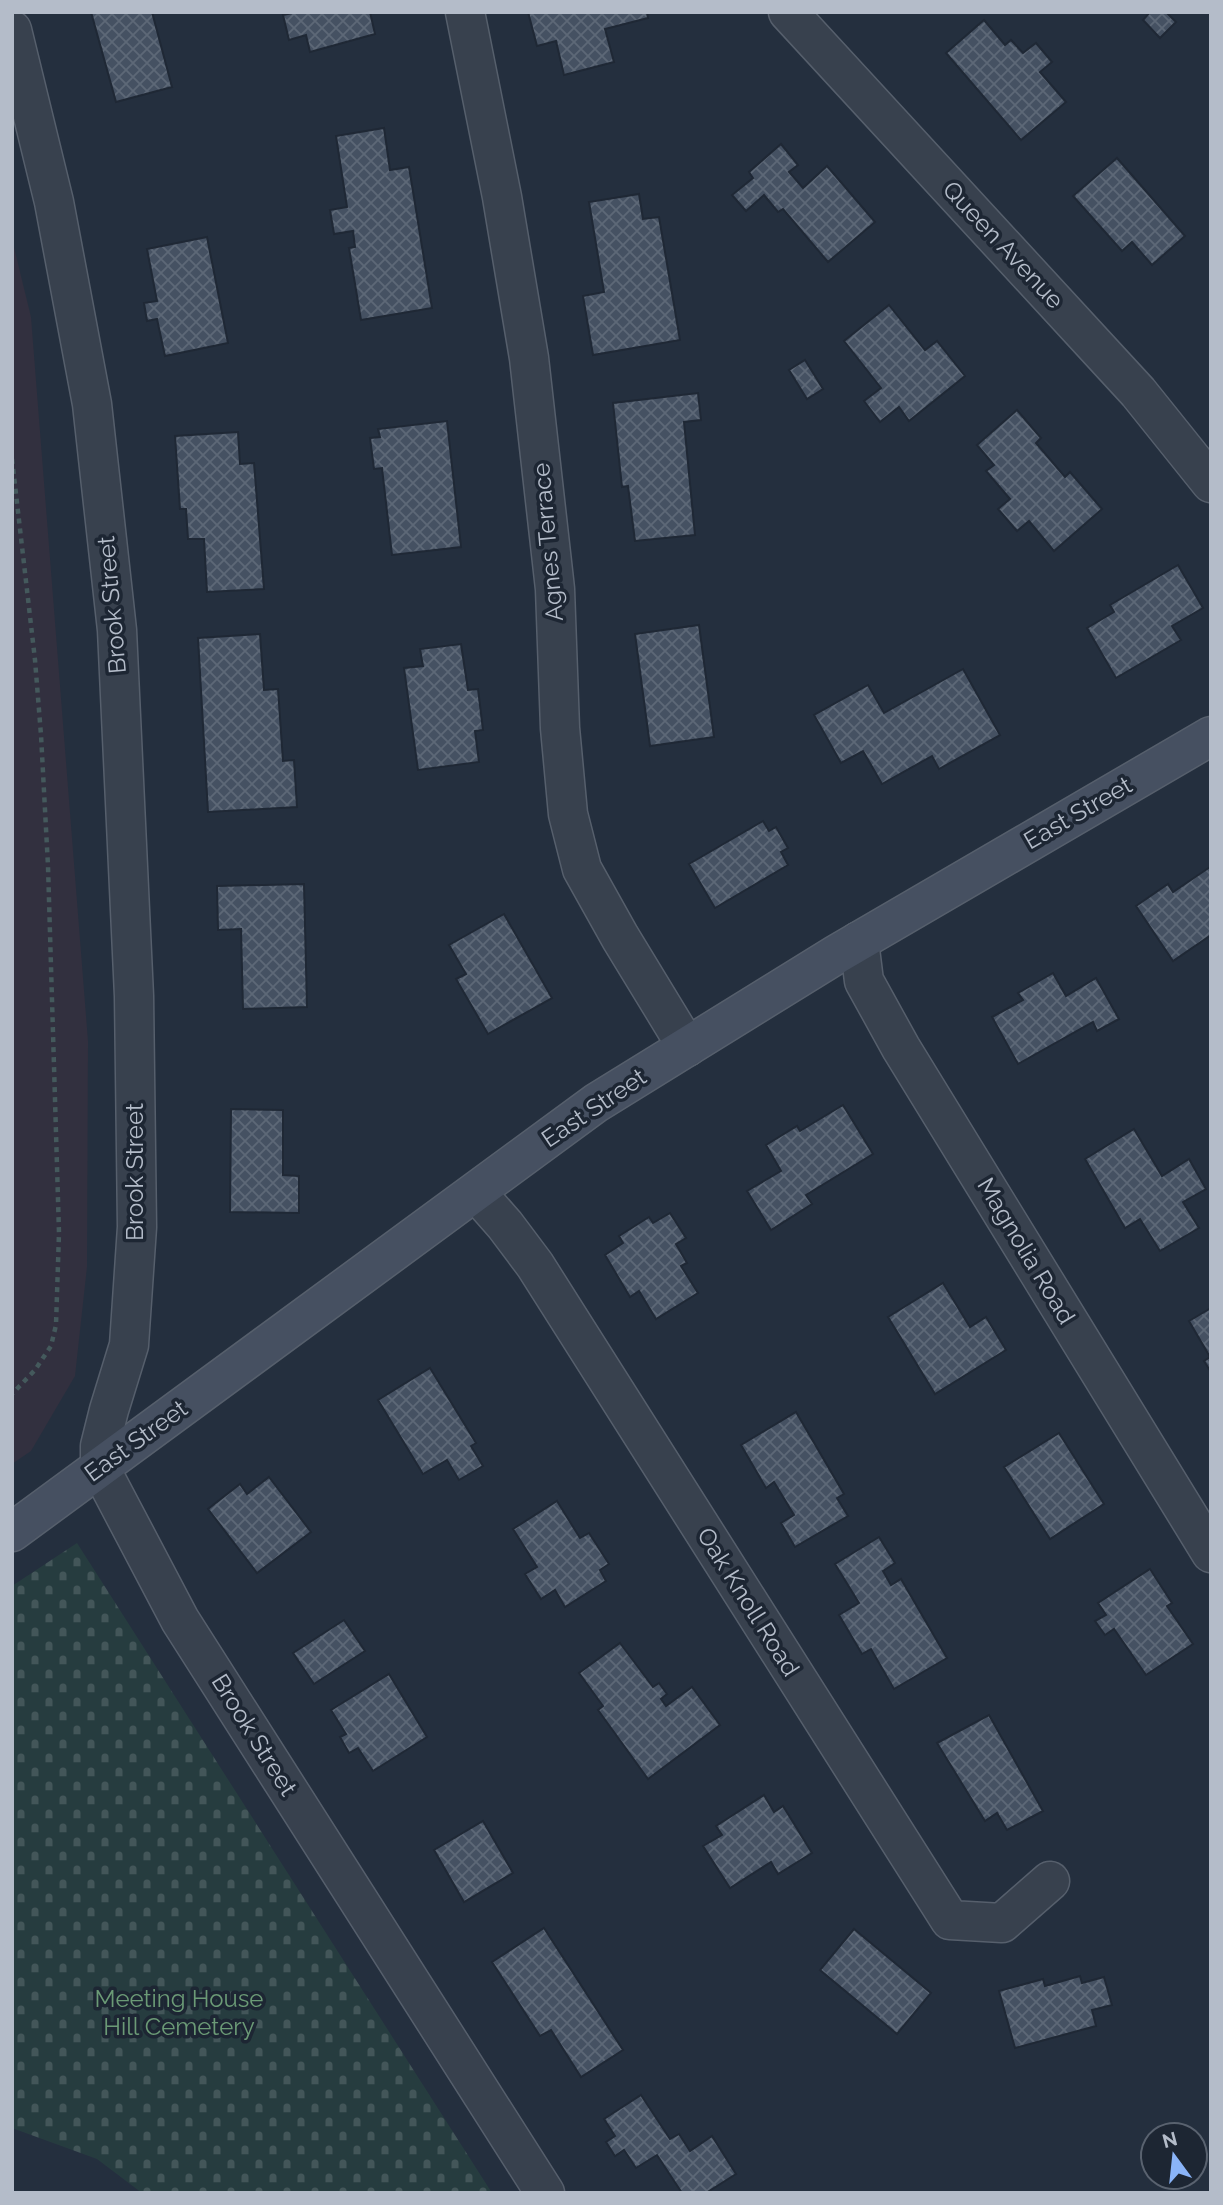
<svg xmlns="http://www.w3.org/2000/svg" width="1223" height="2205" font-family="Raleway,sans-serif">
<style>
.medical{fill:#32303f}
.cemetery{fill:url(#cemetery-stones)}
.building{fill:url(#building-cross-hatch);stroke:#1f2835;stroke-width:2}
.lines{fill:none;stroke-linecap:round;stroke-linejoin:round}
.street-casing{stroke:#565f6c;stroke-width:41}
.secondary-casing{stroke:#565f6c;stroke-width:41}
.path{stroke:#44595c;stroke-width:4.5;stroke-dasharray:5 5;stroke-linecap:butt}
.street{stroke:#38414e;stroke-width:38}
.secondary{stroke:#465061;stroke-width:38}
.labels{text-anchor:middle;stroke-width:7;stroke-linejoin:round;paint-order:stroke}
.street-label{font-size:24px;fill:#b4bcc9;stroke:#1d2633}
.park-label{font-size:24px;fill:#6b9a76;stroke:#1d2633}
</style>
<defs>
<pattern id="cemetery-stones" width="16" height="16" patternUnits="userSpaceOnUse" patternTransform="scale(1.75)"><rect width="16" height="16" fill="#263c3f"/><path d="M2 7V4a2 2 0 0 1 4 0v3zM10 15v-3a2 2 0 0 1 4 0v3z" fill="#435659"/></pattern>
<pattern id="building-cross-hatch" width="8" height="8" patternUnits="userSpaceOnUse" patternTransform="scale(1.75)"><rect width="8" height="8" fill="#455162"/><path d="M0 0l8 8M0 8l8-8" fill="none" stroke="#5d6877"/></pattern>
</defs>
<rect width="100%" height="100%" fill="#242f3e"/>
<polygon class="medical" points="12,239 31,317 88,1041 87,1267 75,1376 31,1451 12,1464"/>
<polygon class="cemetery" points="77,1543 492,2193 142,2193 97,2159 12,2128 12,1586"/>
<g class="building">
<polygon points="91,12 152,12 172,87 116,102"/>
<polygon points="297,12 370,12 375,34 310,52 306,35 289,40 283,15"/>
<polygon points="528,12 647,12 648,18 605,29 614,62 564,75 556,41 537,46"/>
<polygon points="1150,12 1166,12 1176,22 1160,38 1143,20"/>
<polygon points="984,20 1005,45 1011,40 1023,53 1036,43 1052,62 1040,72 1066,102 1021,140 946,53"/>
<polygon points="384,128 390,170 409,167 432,308 361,320 349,248 355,247 353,231 334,234 330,210 347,207 336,136"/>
<polygon points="781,144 798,165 789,172 803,188 827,166 875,222 828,262 783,209 778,212 764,195 746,211 732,195 753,178 749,172"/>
<polygon points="1117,158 1185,236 1152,265 1132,242 1122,251 1073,196"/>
<polygon points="639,194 643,219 659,217 680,340 593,355 583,296 604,292 589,202"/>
<polygon points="207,237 228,343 165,356 157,319 147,321 144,303 157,301 147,249"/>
<polygon points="889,305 925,350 937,341 965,376 909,421 899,407 880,422 864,401 881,388 844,341"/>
<polygon points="805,360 823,389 807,399 789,370"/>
<polygon points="698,393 701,420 684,422 695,535 635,541 628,486 622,487 613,403"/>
<polygon points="1017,410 1041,438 1036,443 1065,477 1070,472 1102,509 1054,551 1029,521 1017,531 998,509 1010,499 986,471 994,465 977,445"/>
<polygon points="447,421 461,547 392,555 382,468 374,469 370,438 380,437 378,429"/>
<polygon points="238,432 240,464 254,463 264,589 207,592 204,539 188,539 186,509 180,509 175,436"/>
<polygon points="1178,565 1203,608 1172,626 1181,640 1116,678 1087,628 1114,612 1110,605"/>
<polygon points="699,625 714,737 650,746 635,634"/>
<polygon points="260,634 264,690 278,689 283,761 294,760 297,807 208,812 198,638"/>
<polygon points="461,644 468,690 478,689 483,730 475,731 479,762 418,770 404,668 423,666 420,649"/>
<polygon points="963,669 1000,735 939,769 932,756 882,784 863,751 841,763 814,715 868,685 884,713"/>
<polygon points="763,821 769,831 776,827 788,848 781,852 788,865 715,908 689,864"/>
<polygon points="1210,867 1211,935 1173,961 1136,906 1168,884 1173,892"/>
<polygon points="304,884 307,1007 243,1009 241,929 218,930 217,886"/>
<polygon points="504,914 552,998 488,1034 456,979 466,974 449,945"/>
<polygon points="1053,973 1066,996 1096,978 1119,1019 1097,1031 1093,1022 1018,1064 992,1017 1023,1000 1018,993"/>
<polygon points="843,1105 873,1154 806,1195 812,1204 771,1230 747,1191 781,1171 766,1145 797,1126 800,1131"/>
<polygon points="231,1109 283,1110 283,1175 299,1176 299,1213 230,1212"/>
<polygon points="1134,1129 1162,1176 1189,1159 1206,1189 1183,1202 1199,1228 1160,1251 1140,1219 1125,1228 1085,1159"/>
<polygon points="670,1213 686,1238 676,1244 687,1263 681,1266 698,1293 656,1319 639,1291 630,1297 605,1255 623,1243 619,1236 649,1217 653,1223"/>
<polygon points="943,1283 970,1327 986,1317 1006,1350 935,1394 888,1317"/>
<polygon points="1211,1308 1211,1372 1204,1361 1210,1357 1189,1321"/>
<polygon points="430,1368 476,1443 471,1446 483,1466 459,1480 447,1460 423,1474 378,1400"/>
<polygon points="796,1412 844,1494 837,1498 848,1516 795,1547 781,1523 794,1515 774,1482 766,1488 741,1445"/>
<polygon points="1059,1433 1104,1504 1050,1539 1004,1467"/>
<polygon points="269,1477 311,1532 257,1573 208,1509 240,1484 247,1494"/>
<polygon points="557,1501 580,1538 589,1533 609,1564 600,1570 606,1581 565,1607 555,1590 541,1599 525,1574 537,1567 513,1529"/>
<polygon points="879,1537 895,1563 883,1571 891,1585 901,1579 947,1658 894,1689 871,1649 862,1654 839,1615 859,1603 835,1564"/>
<polygon points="1150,1569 1172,1603 1167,1606 1193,1644 1146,1675 1114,1629 1105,1635 1095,1621 1106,1615 1098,1603"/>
<polygon points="344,1620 365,1651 314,1684 293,1653"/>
<polygon points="620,1643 653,1687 659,1683 667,1694 661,1699 666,1706 692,1687 720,1725 648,1779 598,1710 603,1706 579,1673"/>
<polygon points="389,1674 427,1737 373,1771 358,1748 349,1753 340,1737 346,1734 331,1710"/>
<polygon points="989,1715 1043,1811 1007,1830 997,1813 985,1821 937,1743"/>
<polygon points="764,1795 774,1812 783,1806 812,1853 778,1874 771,1862 730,1888 703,1846 722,1835 716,1826"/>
<polygon points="483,1821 513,1873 464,1902 434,1850"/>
<polygon points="544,1928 623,2050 581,2077 551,2030 540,2036 492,1962"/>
<polygon points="854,1929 931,1993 897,2034 820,1970"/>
<polygon points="1080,1976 1082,1983 1104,1977 1112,2005 1092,2010 1096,2026 1015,2048 999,1991 1043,1979 1045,1986"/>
<polygon points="641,2095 670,2139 679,2134 690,2151 712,2136 736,2174 706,2193 682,2193 657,2155 636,2168 624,2150 615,2156 606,2142 615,2136 604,2119"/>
</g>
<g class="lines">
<defs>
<g id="street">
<polyline points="465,12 502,197 529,358 555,589 560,728 568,814 582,869 620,937 687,1047"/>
<polyline points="788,12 1138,392 1211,483"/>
<polyline points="12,30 54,202 92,404 117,630 134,996 137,1227 129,1345 109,1410 100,1446 100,1468 180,1620 545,2193"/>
<polyline points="859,941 864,981 901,1048 1211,1553"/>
<polyline points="476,1192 505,1225 535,1265 950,1920 1002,1923 1050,1881"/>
</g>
<polyline id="secondary" points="12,1532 596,1103 837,954 1211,736"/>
</defs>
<use href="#street" class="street-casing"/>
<use href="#secondary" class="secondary-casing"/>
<polyline class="path" points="12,459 35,660 41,735 48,866 59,1233 56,1325 51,1346 35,1370 12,1394"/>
<use href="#street" class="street"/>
<use href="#secondary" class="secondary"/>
</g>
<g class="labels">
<g class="street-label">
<text transform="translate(1003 245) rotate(47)" y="8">Queen Avenue</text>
<text transform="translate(548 542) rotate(-95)" y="8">Agnes Terrace</text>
<text transform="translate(112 605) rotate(-95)" y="8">Brook Street</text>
<text transform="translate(1078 813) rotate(-30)" y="8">East Street</text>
<text transform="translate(594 1108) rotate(-34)" y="8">East Street</text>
<text transform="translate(135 1172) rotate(-90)" y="8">Brook Street</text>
<text transform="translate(1026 1251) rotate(59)" y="8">Magnolia Road</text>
<text transform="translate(136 1441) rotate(-36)" y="8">East Street</text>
<text transform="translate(748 1602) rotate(58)" y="8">Oak Knoll Road</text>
<text transform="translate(254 1735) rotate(58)" y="8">Brook Street</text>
</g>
<g class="park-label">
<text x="179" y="2007">Meeting House<tspan x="179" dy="28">Hill Cemetery</tspan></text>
</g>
</g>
<rect width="1223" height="2205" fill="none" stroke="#b4bcc9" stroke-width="28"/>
<g transform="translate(1174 2156) rotate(345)"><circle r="33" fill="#1d2633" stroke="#59626f" stroke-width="2"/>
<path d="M0-5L12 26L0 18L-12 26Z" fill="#8ab4f8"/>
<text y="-10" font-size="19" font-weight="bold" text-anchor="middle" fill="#b4bcc9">N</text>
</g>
</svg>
